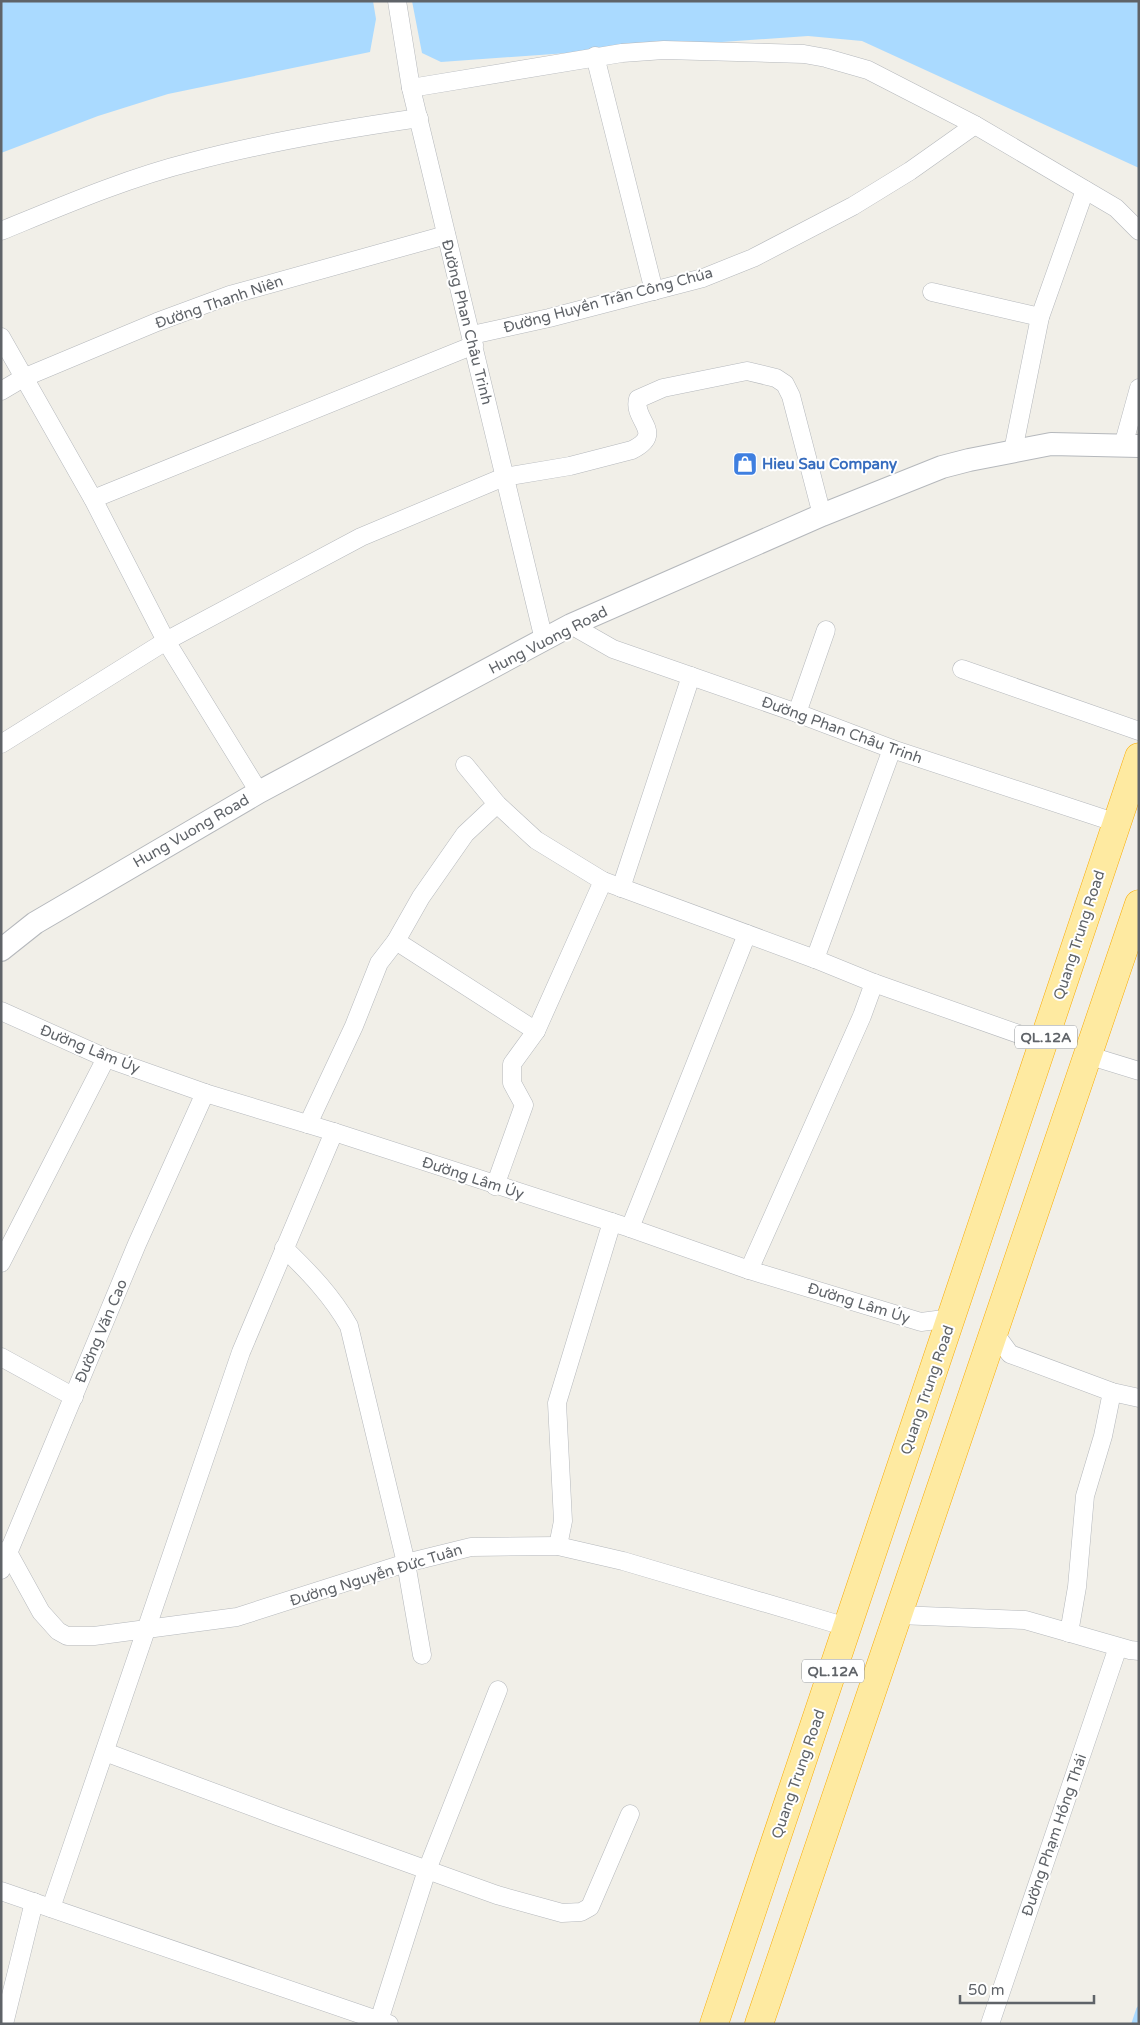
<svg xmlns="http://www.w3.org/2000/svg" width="1140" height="2025" font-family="'Varela Round',sans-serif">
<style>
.water{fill:#aadaff}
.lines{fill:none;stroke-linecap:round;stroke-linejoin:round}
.stream{stroke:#aadaff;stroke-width:5.5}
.minor-casing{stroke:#b5b8bc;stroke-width:19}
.tertiary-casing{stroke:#b5b8bc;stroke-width:24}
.trunk-casing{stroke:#f9ab00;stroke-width:29}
.minor{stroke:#fff;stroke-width:18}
.tertiary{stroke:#fff;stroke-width:22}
.trunk{stroke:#feeaa1;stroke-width:28}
.labels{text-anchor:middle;stroke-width:4;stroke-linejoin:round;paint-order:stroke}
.shield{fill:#fff;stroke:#8f9295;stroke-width:1}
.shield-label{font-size:14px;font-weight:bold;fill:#5f6368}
.street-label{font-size:15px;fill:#5f6368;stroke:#fff}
.shop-label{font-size:15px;font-weight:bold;fill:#366cbe;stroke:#fff;text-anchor:start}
</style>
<rect width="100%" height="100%" fill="#f1efe8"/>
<g class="water">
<polygon points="1,1 373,1 376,19 370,52 168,94 98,116 1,153"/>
<polygon points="412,1 1139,1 1139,168 862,41 808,36 441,62 422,53"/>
</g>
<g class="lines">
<polyline class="stream" points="1134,2024 1139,2009"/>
<defs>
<g id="minor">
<polyline points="397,1 411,88 544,640"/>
<polyline points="595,56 654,291"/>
<polyline points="411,88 622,53 664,50 804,54 826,58 868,70 975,125 1116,208 1139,231"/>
<path d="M1 231C62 206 127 178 191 162 266 142 343 129 419 118"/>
<polyline points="932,292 1040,317"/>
<polyline points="472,335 549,318 703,278 753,258 853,206 910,171 975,125"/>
<polyline points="1,337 93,499 166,641 259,792"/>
<polyline points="1,391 23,378 157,322 230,295 446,235"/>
<polyline points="1123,446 1139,388"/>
<polyline points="1013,451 1040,317 1085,190"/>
<polyline points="93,499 474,345"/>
<polyline points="571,625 613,649 797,713 892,749 1117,823"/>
<polyline points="962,669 1139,731"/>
<polyline points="797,713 826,630"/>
<path d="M1 744 166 641 361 537 504 477 570 466 632 450C666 433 632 420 638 399L663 388 747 371 776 378 785 384 791 396 822 515"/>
<polyline points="465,765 497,804 536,840 603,881 815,959 874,983 1044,1043"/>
<polyline points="621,888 691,676"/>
<polyline points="396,941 536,1031"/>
<polyline points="815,959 892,749"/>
<polyline points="1,1011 106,1058 205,1093 334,1132 630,1228 749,1270 921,1322 952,1318"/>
<polyline points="1087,1055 1139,1071"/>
<polyline points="308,1124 354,1026 379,963 396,941 421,897 465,834 497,804"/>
<polyline points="495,1186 524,1105 512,1083 512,1064 536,1031 603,881"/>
<polyline points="630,1228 747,934"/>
<path d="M284 1248C309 1272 332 1296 349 1326L406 1563 422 1655"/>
<polyline points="1,1263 106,1058"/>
<polyline points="749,1270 862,1016 874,983"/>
<polyline points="993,1331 1010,1354 1112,1392 1139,1398"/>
<polyline points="1,1357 74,1397"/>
<polyline points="558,1546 563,1521 557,1403 612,1222"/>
<polyline points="1,1551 9,1554 41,1612 58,1631 67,1636 94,1636 237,1617 406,1563 471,1547 558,1546 623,1561 847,1627"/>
<polyline points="1,1570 137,1244 205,1093"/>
<polyline points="898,1615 1025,1620 1130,1650 1139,1651"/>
<polyline points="1069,1633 1077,1587 1085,1496 1103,1436 1112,1392"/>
<polyline points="105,1752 277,1816 497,1895 562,1913 581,1912 590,1907 630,1814"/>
<polyline points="1,1891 389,2024"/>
<polyline points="51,1908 241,1352 334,1132"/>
<polyline points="4,2024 34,1902"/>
<polyline points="378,2024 427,1870 498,1690"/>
<polyline points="990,2024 1118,1647"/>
</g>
<polyline id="tertiary" points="1,950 35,923 259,792 571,625 822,515 942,467 969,460 1051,444 1139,446"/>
<g id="trunk">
<polyline points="714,2024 1139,757"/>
<polyline points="759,2024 1139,904"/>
</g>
</defs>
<use href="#minor" class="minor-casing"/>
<use href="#tertiary" class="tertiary-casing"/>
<use href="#trunk" class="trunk-casing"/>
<use href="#minor" class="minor"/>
<use href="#tertiary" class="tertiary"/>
<use href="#trunk" class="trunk"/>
</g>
<defs>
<symbol id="shop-square" viewBox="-11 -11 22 22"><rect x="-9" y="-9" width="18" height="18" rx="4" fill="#3f7fe0" stroke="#fff"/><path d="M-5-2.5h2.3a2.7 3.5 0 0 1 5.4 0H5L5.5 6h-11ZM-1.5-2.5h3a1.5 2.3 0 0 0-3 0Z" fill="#fff"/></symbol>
</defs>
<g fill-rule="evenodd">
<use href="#shop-square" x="731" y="450" width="28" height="28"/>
</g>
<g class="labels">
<g class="shield">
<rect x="1015" y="1025.5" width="62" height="23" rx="4"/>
<rect x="802" y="1659.5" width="62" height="23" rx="4"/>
</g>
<g class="shield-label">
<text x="1046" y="1042">QL.12A</text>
<text x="833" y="1676">QL.12A</text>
</g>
<g class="street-label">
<text transform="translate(608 300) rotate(-15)" y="5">Đường Huyền Trân Công Chúa</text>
<text transform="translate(219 302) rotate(-19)" y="5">Đường Thanh Niên</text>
<text transform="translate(467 322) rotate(76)" y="5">Đường Phan Châu Trinh</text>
<text transform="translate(548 640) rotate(-27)" y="5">Hung Vuong Road</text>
<text transform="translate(842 730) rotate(20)" y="5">Đường Phan Châu Trinh</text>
<text transform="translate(191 831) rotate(-30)" y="5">Hung Vuong Road</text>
<text transform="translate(1079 935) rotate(-72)" y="5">Quang Trung Road</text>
<text transform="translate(90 1049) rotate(22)" y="5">Đường Lâm Úy</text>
<text transform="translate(473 1178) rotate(18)" y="5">Đường Lâm Úy</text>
<text transform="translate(859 1303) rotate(17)" y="5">Đường Lâm Úy</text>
<text transform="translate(101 1331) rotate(-67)" y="5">Đường Văn Cao</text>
<text transform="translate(927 1390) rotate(-71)" y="5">Quang Trung Road</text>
<text transform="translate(376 1575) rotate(-17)" y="5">Đường Nguyễn Đức Tuân</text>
<text transform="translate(798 1774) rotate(-71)" y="5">Quang Trung Road</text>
<text transform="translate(1054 1835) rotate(-71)" y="5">Đường Phạm Hồng Thái</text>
</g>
<g class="shop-label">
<text x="762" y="469">Hieu Sau Company</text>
</g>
</g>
<rect width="1140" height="2025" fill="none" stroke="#5f6368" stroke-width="5"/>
<path d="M960 1995v8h134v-8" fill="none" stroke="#5f6368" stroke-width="2.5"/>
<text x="968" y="1995" font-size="15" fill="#5f6368" stroke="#ffffff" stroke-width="4" paint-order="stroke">50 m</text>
</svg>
